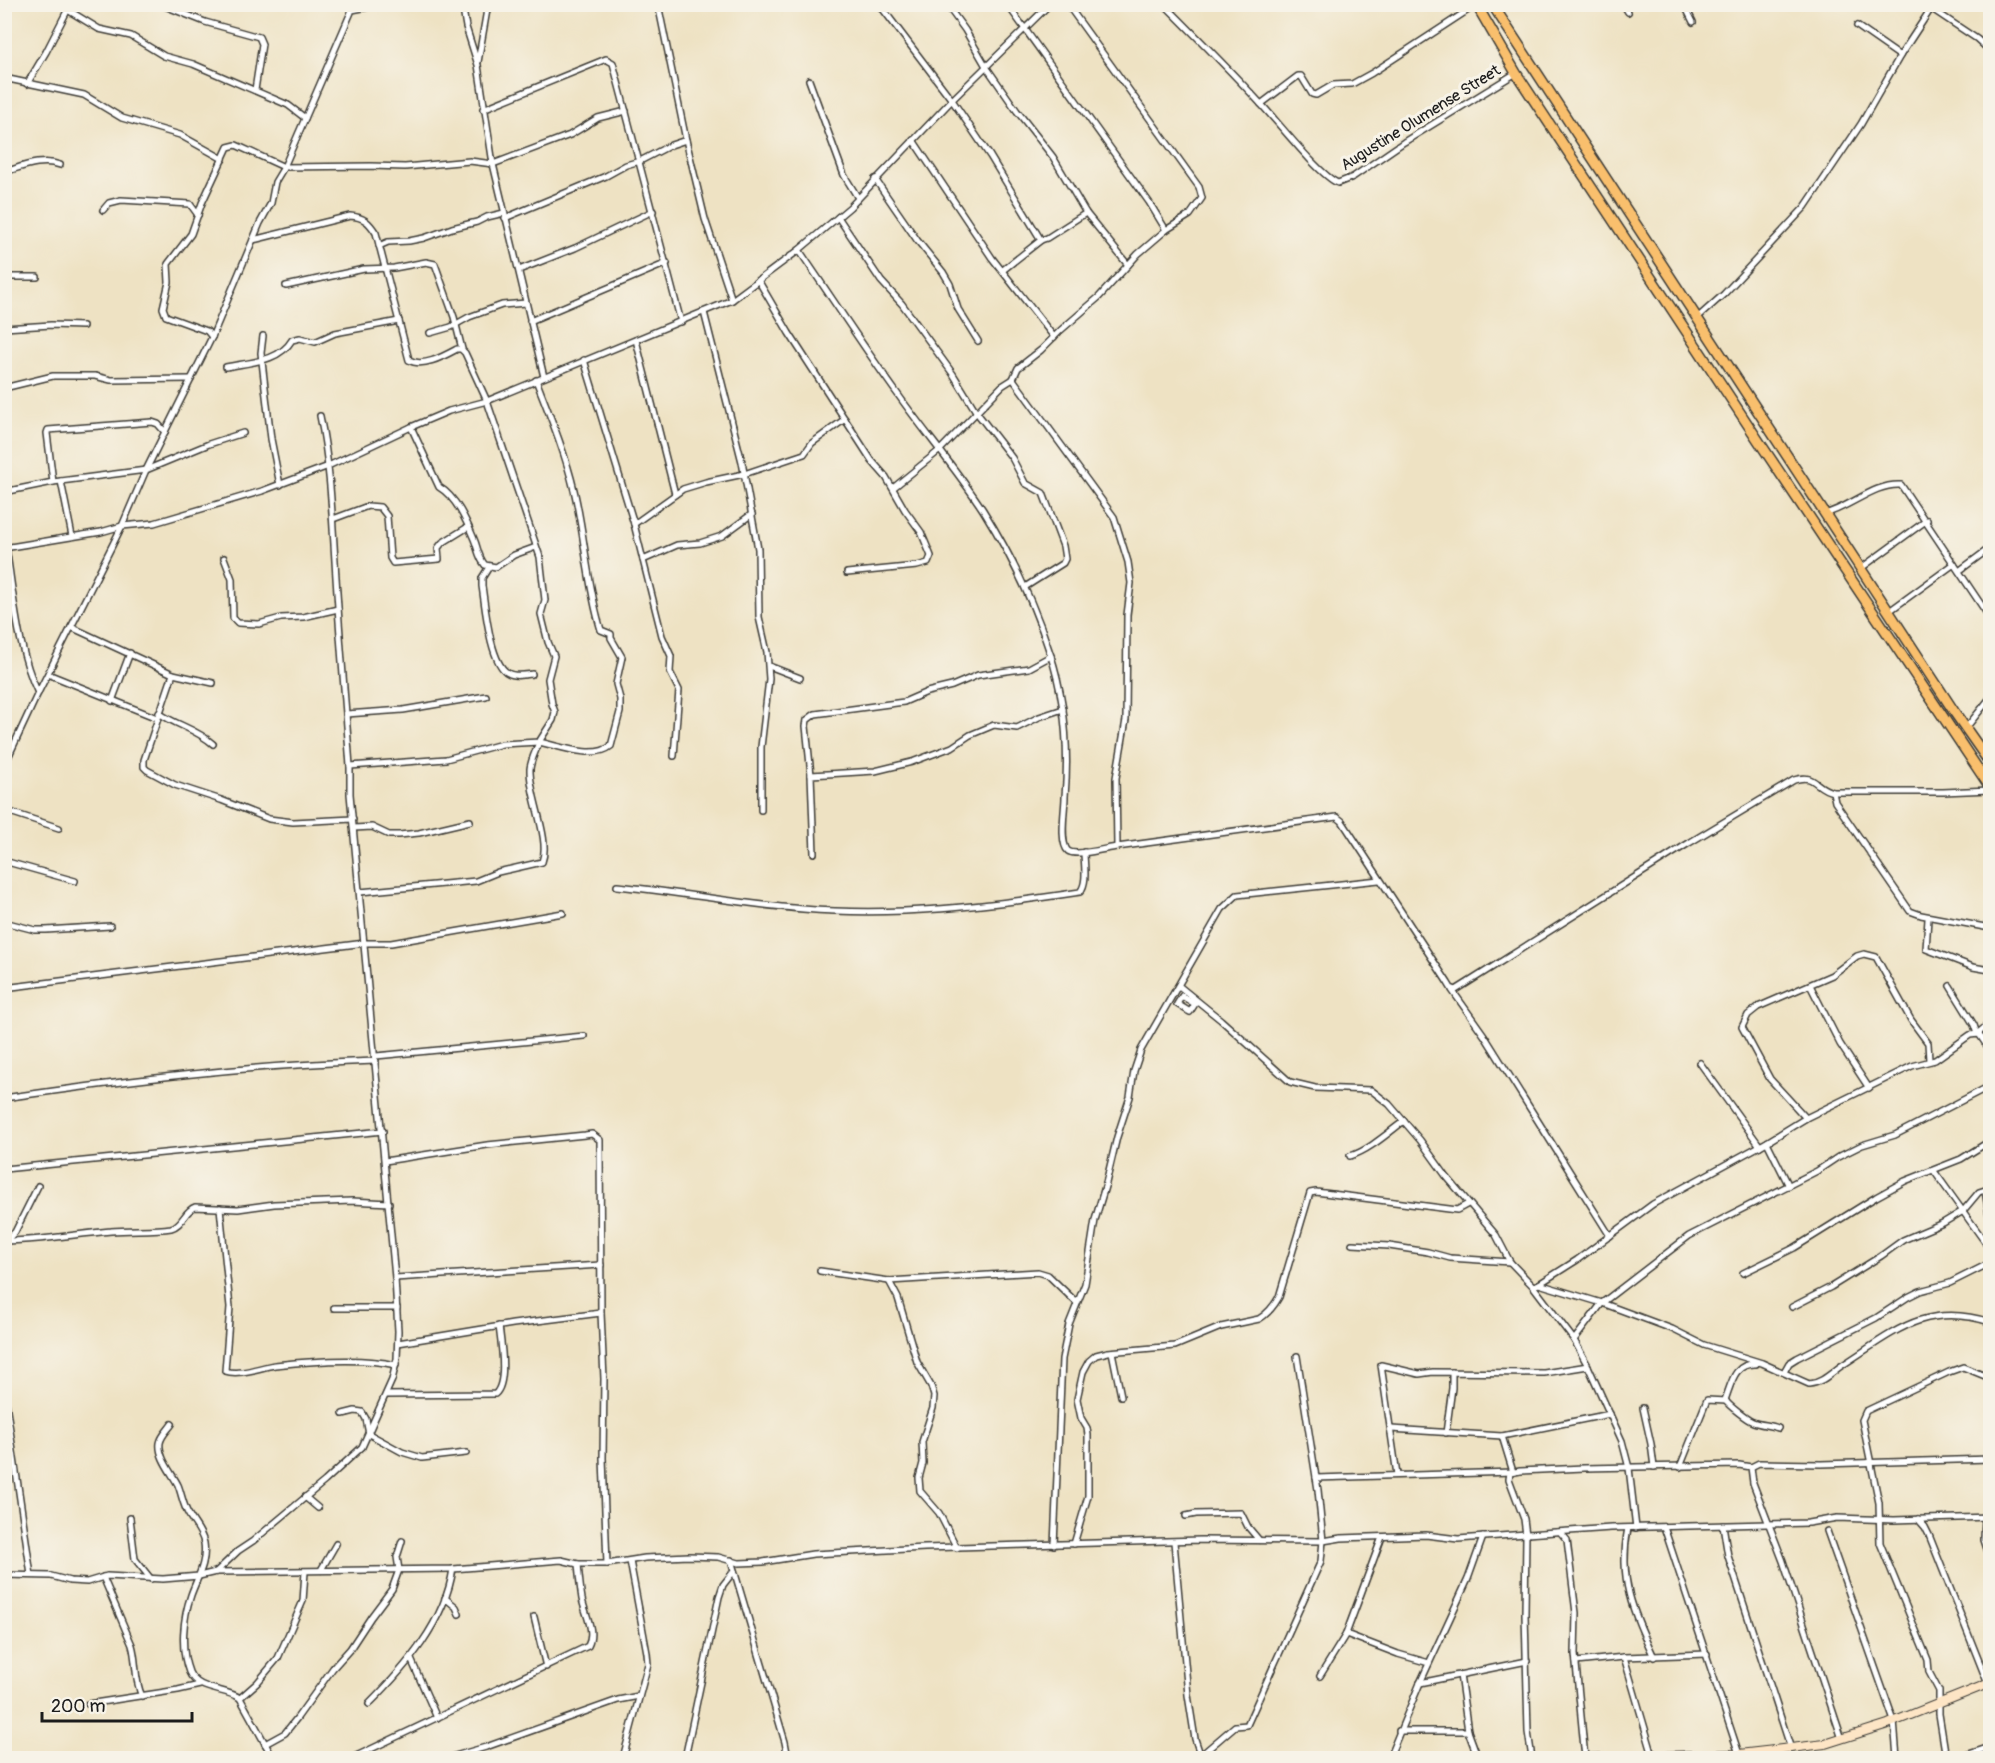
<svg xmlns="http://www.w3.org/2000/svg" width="1995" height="1763" font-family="Pangolin,sans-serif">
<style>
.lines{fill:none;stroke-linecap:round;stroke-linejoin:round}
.street-casing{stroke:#3c3a35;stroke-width:8}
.secondary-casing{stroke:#3c3a35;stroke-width:10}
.highway-casing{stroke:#3c3a35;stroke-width:12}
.street{stroke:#fff;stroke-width:5}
.secondary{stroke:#fde5c5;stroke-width:8}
.highway{stroke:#f9bf6d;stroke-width:9}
.labels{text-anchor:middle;stroke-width:6;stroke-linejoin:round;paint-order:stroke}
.street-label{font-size:16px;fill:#1c1c1c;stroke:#f7f3e8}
</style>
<rect width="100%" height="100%" fill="#f7f3e8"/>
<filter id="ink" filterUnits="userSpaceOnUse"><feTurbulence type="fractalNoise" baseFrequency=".0167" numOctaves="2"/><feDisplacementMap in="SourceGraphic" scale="12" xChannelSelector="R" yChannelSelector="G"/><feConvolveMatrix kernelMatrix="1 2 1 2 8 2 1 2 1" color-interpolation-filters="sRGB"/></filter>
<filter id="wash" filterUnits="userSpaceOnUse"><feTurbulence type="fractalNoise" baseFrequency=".008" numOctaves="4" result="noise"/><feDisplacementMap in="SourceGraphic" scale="24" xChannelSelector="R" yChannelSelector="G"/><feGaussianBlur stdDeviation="1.35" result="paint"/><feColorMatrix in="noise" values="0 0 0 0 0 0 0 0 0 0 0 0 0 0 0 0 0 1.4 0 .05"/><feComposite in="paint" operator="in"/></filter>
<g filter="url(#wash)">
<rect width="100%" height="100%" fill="#eee2c3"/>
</g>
<g filter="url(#ink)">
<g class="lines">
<defs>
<g id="street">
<polyline points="58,4 99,29 131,36 164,56 193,64 288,105 305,118"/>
<polyline points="160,4 205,22 259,37 262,44 255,90"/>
<polyline points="462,4 466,27 478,65 493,164 544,377"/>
<polyline points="658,4 686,140 705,219 732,300"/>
<polyline points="879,4 952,100 990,156 1041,240"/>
<polyline points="946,4 965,30 987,68 1017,111 1053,157 1086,213 1128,265"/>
<polyline points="1007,4 1149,202 1166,230"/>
<path d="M1067 4 1199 187 1202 198 1190 215 1166 230 1138 254 1099 297 1061 330 1041 350 1018 368 1013 379 1114 517 1128 562 1131 583 1127 615 1126 720 1116 778 1117 847 1337 817 1342 821 1448 983 1451 988 1456 990 1689 843 1794 780C1816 773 1814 788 1833 792H1943L1990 790"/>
<path d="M1164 4C1197 37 1230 70 1261 104 1276 120 1321 177 1338 183L1353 177 1404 142 1516 73"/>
<polyline points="1623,4 1628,12"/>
<polyline points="1684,4 1693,22"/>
<polyline points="1932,9 1977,39 1990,51"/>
<polyline points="1857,26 1900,56"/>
<polyline points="478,62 488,4"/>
<polyline points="4,78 84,95 122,118 180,135 223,159"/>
<polyline points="809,80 844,175 858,198"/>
<polyline points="27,84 46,52 67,11"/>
<polyline points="1261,104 1298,76 1301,76 1312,94 1316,95 1333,85 1352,84 1372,73 1476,5"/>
<polyline points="483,109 606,59 613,63 681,322"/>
<polyline points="913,140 992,258 1054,337"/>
<path d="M4 172C22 167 42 158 60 165"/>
<polyline points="875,179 917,240 943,272 950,284 958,309 978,341"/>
<polyline points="103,210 109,203 121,200 190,204 198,215"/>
<polyline points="838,217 881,281 902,304 953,374 977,413 1012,458 1025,483 1043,493 1063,546 1065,559 1063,563 1025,587"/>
<polyline points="505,218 606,176 626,165 640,161 671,145 686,140"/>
<path d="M253 240 350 216C364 217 369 222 376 233L409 360C423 368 444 356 457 349H461L465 353 487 401 540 557 545 600 541 614 548 642 554 656 548 679 552 704 555 712 553 720 539 742 502 744 446 759 350 766"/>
<polyline points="379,246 388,242 409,241 424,238 452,228 477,222 487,217 504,213"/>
<path d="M799 250C832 298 864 348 899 396 926 434 957 470 983 510 1011 555 1034 603 1050 653 1065 699 1069 749 1065 797 1065 809 1059 843 1068 851 1076 857 1107 848 1117 847"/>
<polyline points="519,270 575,248 653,211"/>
<polyline points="1003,270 1041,240 1047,238 1086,213"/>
<polyline points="4,277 37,277"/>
<polyline points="758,280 789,333 872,461 886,477 905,510 921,532 931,556 928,563 917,566 847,573"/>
<polyline points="286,286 364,269 394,268 426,262 435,264 454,317 462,349"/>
<polyline points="704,312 742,462 758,549 759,617 767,652 769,679 761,747 761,810"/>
<polyline points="1696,319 1724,294 1805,207 1861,124 1900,56 1934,4"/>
<polyline points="530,321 667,263"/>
<polyline points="4,328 51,325 83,326"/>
<polyline points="430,333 451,327 469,317 502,305 526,303"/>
<polyline points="263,336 261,353 271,439 280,485"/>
<polyline points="212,337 207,331 166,316 163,308 169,282 168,264 191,234 202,203 228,147 236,145 284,167 371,166 405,167 470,161 493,164 570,135 598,118 626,111"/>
<polyline points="636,340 675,494"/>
<polyline points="584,360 634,524 683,489 706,482 744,474 804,454 812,443 845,419"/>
<path d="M226 367C250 362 279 362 292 340L300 338 315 342 335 333 399 321"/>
<polyline points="4,388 53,376 95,376 111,380 191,379"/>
<path d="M411 427 439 487C456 497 466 520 474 539 478 548 478 557 485 565L496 567 514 555 536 547"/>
<polyline points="61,481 72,536"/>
<polyline points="53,482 47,433 48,430 152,422 158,424 165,432"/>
<polyline points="893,488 940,450 1002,386 1013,379"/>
<polyline points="4,492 53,482 146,470 209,444 243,433"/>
<path d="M1824 514C1850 508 1874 483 1901 485L1990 618"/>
<polyline points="333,519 368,506 380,507 387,516 390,558 393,563 439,559 438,548 442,543 468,527"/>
<polyline points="634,524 662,636 671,656 670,672 679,690 674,756"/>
<polyline points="4,548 101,532 122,526 154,523 262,491 326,467 411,427 449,411 487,401 732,300 799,250 850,207 952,100 1050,4"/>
<path d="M6 548C14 596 17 649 38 693"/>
<polyline points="224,558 232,579 233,618 238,623 259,624 281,618 303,617 338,609"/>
<polyline points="643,560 677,545 700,543 722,536 752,514"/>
<path d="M489 567 482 578V586C485 605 490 664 508 673 514 677 524 675 532 674"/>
<polyline points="1860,569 1927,520"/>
<polyline points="1959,571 1990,548"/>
<polyline points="1888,612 1954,564"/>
<polyline points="71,627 173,674 213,683"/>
<polyline points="769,666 800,678"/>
<polyline points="48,674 157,718"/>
<polyline points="173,674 144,760 144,767 147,770 175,785 221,800 269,819 293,822 353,819"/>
<polyline points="112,701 130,653"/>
<path d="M159 713C177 726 195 728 213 744"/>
<polyline points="346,714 403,710 486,696"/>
<polyline points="1966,728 1990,698"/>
<polyline points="4,766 38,693 122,526 146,470 212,337 260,223 271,203 275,182 284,167 352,10 383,4"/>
<polyline points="811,775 806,726 807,720 815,714 904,702 927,692 952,686 978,675 1029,668 1051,656"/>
<polyline points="1833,792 1835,802 1910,911 1921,915 1990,928"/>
<polyline points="4,810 59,828"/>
<polyline points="354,828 372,827 389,835 399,835 419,833 470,821"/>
<polyline points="814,853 811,775 875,771 912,762 952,747 970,735 994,725 1017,728 1039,717 1063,709"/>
<polyline points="4,861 75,881"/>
<path d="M617 886C679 892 741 904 803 909 896 917 988 906 1080 892 1088 883 1084 864 1084 852"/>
<path d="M360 892 476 881 498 872 542 862C551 839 529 796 530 769 531 759 536 751 539 742 559 746 594 760 611 746L620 712V699L616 684 622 657 611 638V634L601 630C587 585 585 536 574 490 565 452 550 416 536 380"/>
<polyline points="1928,919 1926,949 1973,967 1990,970"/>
<polyline points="4,922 35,930 46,930 110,926"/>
<polyline points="1810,985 1840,1044 1869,1088"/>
<polyline points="1179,986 1221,1020 1290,1082 1315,1088 1371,1090 1389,1104 1420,1140 1446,1176 1496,1235 1510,1262 1533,1286 1574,1340 1588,1366 1622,1441 1629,1468 1636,1528"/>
<polyline points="1950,986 1974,1025 1977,1034 1990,1023"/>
<polyline points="4,988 365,943 391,943 563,913"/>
<polyline points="1452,990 1484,1035 1610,1236"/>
<polygon points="1182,996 1195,1004 1190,1012 1177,1004"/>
<polyline points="376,1056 584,1036"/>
<polyline points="1700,1063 1760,1146"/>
<path d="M4 1098C128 1080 252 1065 376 1061"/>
<polyline points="1806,1118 1770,1079 1742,1027 1748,1015 1758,1007 1832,975 1857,956 1864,954 1876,957 1911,1020 1928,1043 1929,1060"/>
<polyline points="1767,1142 1789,1186"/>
<path d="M1350 1156C1368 1151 1388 1133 1404 1121"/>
<polyline points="385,1161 487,1145 585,1135 592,1134 600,1140 601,1313 604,1379 603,1458 607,1564"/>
<polyline points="4,1169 383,1131"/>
<polyline points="1934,1171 1990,1249"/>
<path d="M220 1208 230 1307 225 1371C240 1376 260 1367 275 1365 311 1361 361 1357 396 1365"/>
<path d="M4 1241C40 1241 75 1234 111 1231 129 1229 154 1231 171 1228 183 1225 184 1211 195 1207L238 1209 274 1204 352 1201 389 1203"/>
<polyline points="6,1241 15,1232 38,1186"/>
<polyline points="1352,1244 1389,1246 1428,1252 1450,1258 1510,1262"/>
<polyline points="820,1271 889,1281 1038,1272 1048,1275 1077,1303"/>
<polyline points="1743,1273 1794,1248 1876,1197 1905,1181 1961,1159 1990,1141"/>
<polyline points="395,1278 601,1265"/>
<polyline points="889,1281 898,1298 917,1362 931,1386 934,1396 933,1408 922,1442 923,1463 919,1478 920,1491 939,1513 957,1548"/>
<path d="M1539 1284 1602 1303 1672 1329 1704 1345 1762 1363 1809 1384C1822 1383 1831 1373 1841 1366 1893 1333 1925 1301 1990 1322"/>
<polyline points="1533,1286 1539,1284 1577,1260 1653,1204 1767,1142 1806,1118 1912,1066 1935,1060 1970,1035 1979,1034 1990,1050"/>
<polyline points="1792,1307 1831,1287 1881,1256 1903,1240 1943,1223 1963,1211 1979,1192 1985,1190 1990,1221"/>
<polyline points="334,1308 397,1308"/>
<polyline points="1574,1340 1602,1303 1689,1236 1817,1171 1838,1157 1862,1145 1895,1135 1990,1086"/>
<polyline points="398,1343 513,1324 601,1313"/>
<polyline points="1112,1352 1121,1396"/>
<path d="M1756 1364C1734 1363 1732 1382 1725 1400 1728 1405 1747 1420 1753 1422 1761 1425 1770 1425 1778 1428"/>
<polyline points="1784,1372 1789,1363 1797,1358 1876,1318 1908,1297 1920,1291 1950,1283 1990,1263"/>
<polyline points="4,1389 31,1575"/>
<path d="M386 1395 495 1394C508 1383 501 1343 499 1326"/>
<polyline points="1643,1408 1651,1444 1654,1467"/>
<polyline points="343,1414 355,1411 362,1412 366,1419 369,1434 402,1452 422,1458 466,1453"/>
<path d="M172 1424C168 1430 161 1436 160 1443 158 1457 172 1473 178 1485 182 1495 183 1506 189 1515 194 1524 202 1532 204 1543 207 1563 197 1578 191 1595 183 1618 180 1649 189 1672 197 1691 224 1688 240 1698L273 1758"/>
<polyline points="1391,1429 1502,1436 1610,1414"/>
<polyline points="1446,1433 1452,1388 1452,1372"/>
<polyline points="1680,1467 1707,1400 1726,1401"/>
<polyline points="1751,1467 1759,1463 1821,1464 1990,1459"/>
<polyline points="1397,1475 1381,1365 1419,1374 1433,1372 1544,1373 1588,1366"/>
<polyline points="1316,1478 1513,1472 1502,1436"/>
<polyline points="305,1497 318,1508"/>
<polyline points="1186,1516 1196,1514 1241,1513 1248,1527 1259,1540"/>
<polyline points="1985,1517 1984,1540 1990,1558"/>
<polyline points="130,1518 135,1559 151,1579"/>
<polyline points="1918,1519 1925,1527 1929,1535 1988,1684"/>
<polyline points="1723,1525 1728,1556 1791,1749"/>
<polyline points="1664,1527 1739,1754"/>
<path d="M1628 1528C1618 1579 1633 1612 1654 1657"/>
<polyline points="1827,1531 1894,1721 1897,1758"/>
<polyline points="1561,1533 1567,1540 1576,1613 1575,1654 1585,1758"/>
<polyline points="1174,1542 1188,1695 1195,1739 1201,1757"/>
<path d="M1074 1544 1088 1496V1435L1087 1428 1081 1418 1077 1399 1083 1372 1089 1361 1096 1355 1108 1352 1175 1346 1221 1327 1259 1319C1269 1313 1274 1306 1279 1297L1310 1193 1316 1192 1457 1210 1468 1204"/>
<polyline points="1054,1545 1062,1359 1069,1324 1085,1284 1095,1220 1106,1183 1117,1137 1130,1097 1134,1071 1141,1050 1222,909 1237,895 1379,880"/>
<polyline points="731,1560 785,1742 788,1758"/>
<polyline points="321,1570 336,1544"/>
<path d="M216 1572 238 1551 253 1541 325 1481 362 1447 392 1380 397 1359 398 1331 395 1278 350 794V766C345 698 339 630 335 561 332 513 330 463 320 416"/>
<polyline points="4,1575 51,1576 70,1581 87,1582 107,1576 163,1579 199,1576 216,1572 453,1569 561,1560 578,1564 607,1564 645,1558 689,1556 718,1557 739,1563 763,1562 813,1554 925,1548 1201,1540 1323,1541 1341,1538 1426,1535 1458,1539 1611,1528 1808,1523 1837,1518 1894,1520 1990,1517"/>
<path d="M103 1577 132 1645C137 1661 134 1681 142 1696"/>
<polyline points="445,1598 456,1607 459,1614"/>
<polyline points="534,1617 546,1667"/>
<polyline points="1346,1634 1398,1654 1429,1663"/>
<polyline points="1624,1657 1653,1756"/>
<polyline points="411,1659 437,1718"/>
<polyline points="1576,1662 1624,1657 1707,1654"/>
<polyline points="1460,1675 1468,1731 1478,1758"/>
<polyline points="1320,1676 1346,1634 1382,1537"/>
<polyline points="1420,1683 1527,1661"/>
<polyline points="240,1698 257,1683 278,1658 303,1601 305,1572"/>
<polyline points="88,1704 178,1690 200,1685"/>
<path d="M369 1704C406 1667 445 1622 453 1569"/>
<polyline points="1399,1731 1468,1731"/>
<polyline points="265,1744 285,1733 297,1718 333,1668 350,1649 371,1617 392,1589 399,1570 397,1557 402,1541"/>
<polyline points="1200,1756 1235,1726 1247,1725 1321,1561 1323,1541 1318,1490 1297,1356"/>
<path d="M352 1758 588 1646C596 1631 585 1614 582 1599 580 1587 579 1575 578 1564"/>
<polyline points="448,1758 486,1747 618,1700 639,1696"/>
<polyline points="623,1758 648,1664 647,1653 630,1561"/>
<polyline points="685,1758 719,1597 723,1585 734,1571"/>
<polyline points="1389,1758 1420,1683 1468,1579 1483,1537"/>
<polyline points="1532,1758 1528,1732 1525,1614 1526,1535 1524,1519 1509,1479 1510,1473 1520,1471 1584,1468 1739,1465 1751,1467 1753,1483 1783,1561 1842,1739"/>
<polyline points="1946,1758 1939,1714 1939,1691 1929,1672 1928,1660 1880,1543 1879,1503 1862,1420 1866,1411 1949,1372 1963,1367 1990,1378"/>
<polyline points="1957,1758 1990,1747"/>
</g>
<polyline id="secondary" points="1583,1758 1739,1754 1825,1744 1888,1724 1990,1683"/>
<g id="highway">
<polyline points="1476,4 1516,73 1760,443 1990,787"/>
<polyline points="1492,4 1955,713 1990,763"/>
</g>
</defs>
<use href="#street" class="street-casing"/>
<use href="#secondary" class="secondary-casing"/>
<use href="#highway" class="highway-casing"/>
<use href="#street" class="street"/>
<use href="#secondary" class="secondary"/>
<use href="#highway" class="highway"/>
</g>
</g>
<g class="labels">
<g class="street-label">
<text transform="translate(1420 117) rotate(-32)" y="6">Augustine Olumense Street</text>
</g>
</g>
<rect width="1995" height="1763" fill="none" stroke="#f7f3e8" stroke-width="24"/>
<path d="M42 1712v9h150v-9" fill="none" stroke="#1c1c1c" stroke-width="3"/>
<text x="51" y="1712" font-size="18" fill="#1c1c1c" stroke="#f7f3e8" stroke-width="4.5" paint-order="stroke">200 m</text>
</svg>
